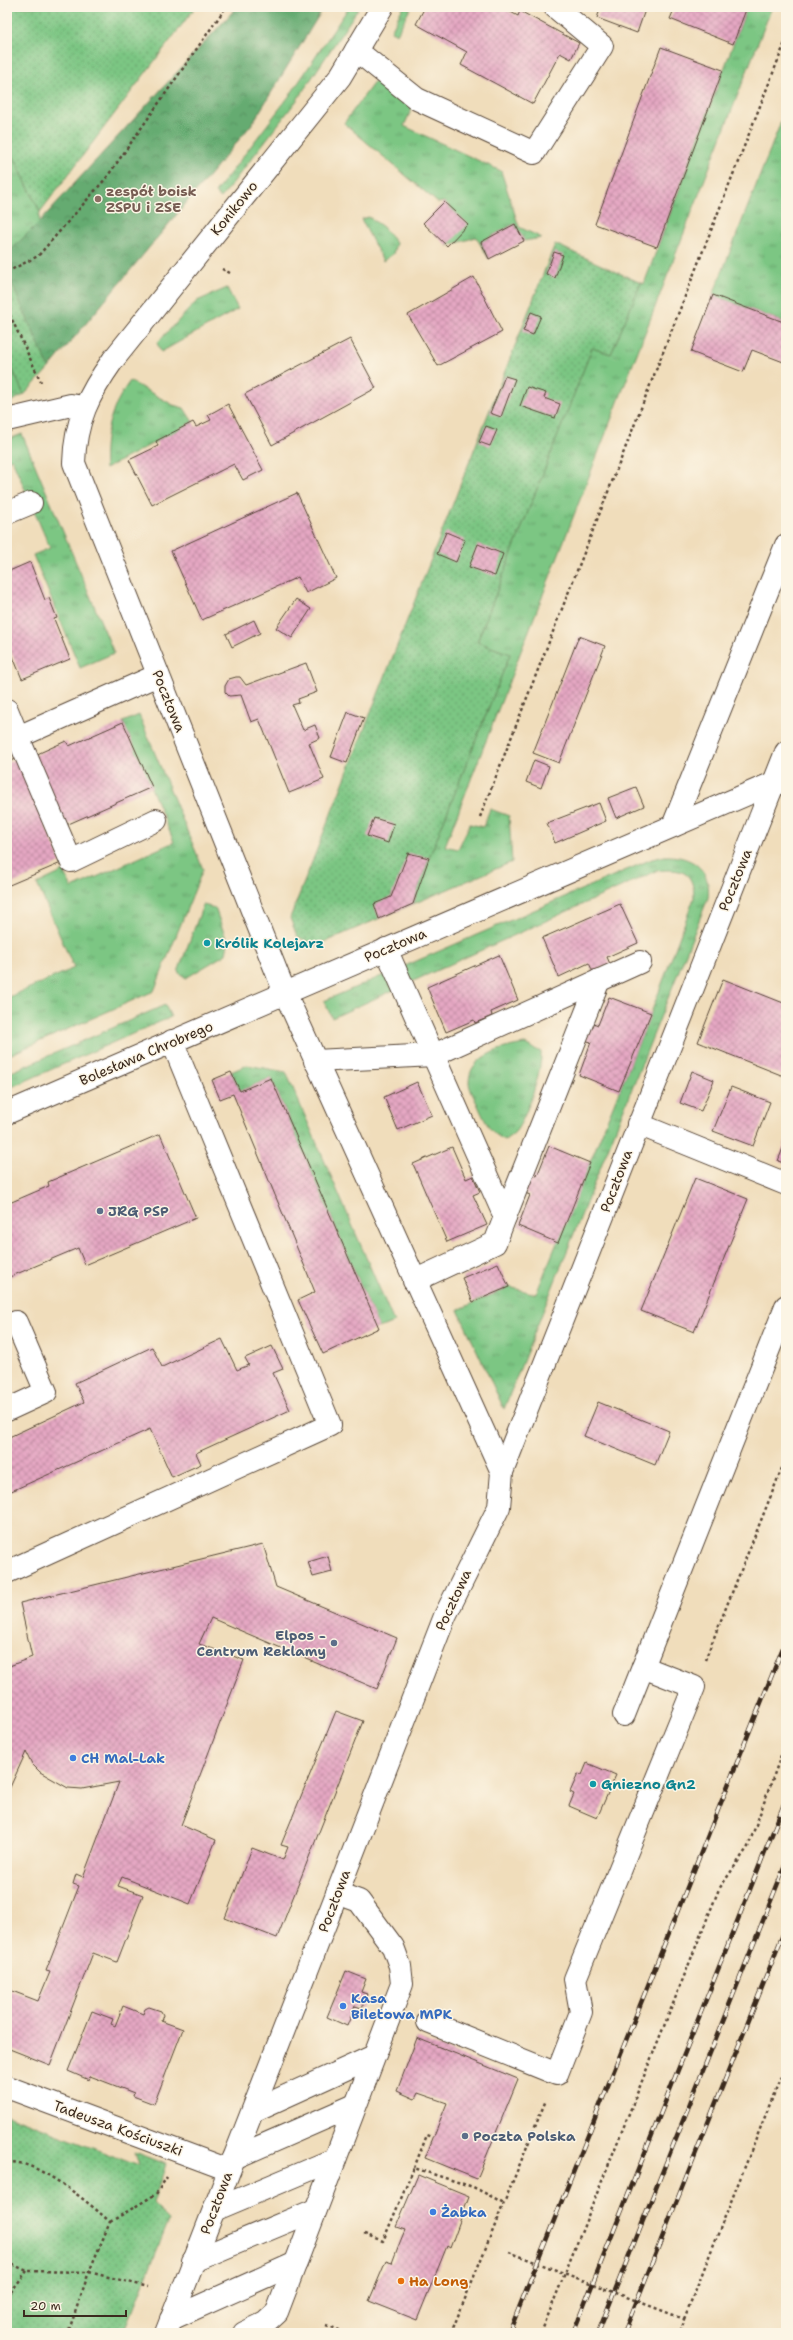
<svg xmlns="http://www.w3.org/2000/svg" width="793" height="2340" font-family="'Shantell Sans',sans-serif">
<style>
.grass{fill:url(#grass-tufts);stroke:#5c7850}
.forest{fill:url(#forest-crowns);stroke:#506a48}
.park{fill:url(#park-dots);stroke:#5c7850}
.building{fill:url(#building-cross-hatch)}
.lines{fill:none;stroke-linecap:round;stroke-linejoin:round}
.minor-casing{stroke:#564536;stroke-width:24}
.path{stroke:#564536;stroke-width:2.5;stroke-dasharray:3 3;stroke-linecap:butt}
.minor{stroke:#fff;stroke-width:22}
.rail-casing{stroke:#3b2a1e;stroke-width:4.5}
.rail{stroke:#fcf5e5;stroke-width:3;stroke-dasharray:9;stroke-linecap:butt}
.education-dot{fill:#8d6e63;stroke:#fcf5e5;stroke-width:1.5}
.culture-dot{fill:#0f9aa8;stroke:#fcf5e5;stroke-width:1.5}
.service-dot{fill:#5c6f8a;stroke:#fcf5e5;stroke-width:1.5}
.shop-dot{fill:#3f7fe0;stroke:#fcf5e5;stroke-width:1.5}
.food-dot{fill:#e8710a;stroke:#fcf5e5;stroke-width:1.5}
.labels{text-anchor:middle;stroke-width:3;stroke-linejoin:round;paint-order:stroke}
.education-label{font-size:14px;font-weight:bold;fill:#785e54;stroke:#fcf5e5;text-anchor:start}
.street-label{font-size:14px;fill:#3b2a1e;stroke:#fcf5e5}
.culture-label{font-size:14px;font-weight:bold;fill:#0d838f;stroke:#fcf5e5;text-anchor:start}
.service-label{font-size:14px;font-weight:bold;fill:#4e5e75;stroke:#fcf5e5;text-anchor:start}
.shop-label{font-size:14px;font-weight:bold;fill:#366cbe;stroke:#fcf5e5;text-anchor:start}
.food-label{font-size:14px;font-weight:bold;fill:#c56008;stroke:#fcf5e5;text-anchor:start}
</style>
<defs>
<pattern id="grass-tufts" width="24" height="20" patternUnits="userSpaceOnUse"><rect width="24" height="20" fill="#7cc683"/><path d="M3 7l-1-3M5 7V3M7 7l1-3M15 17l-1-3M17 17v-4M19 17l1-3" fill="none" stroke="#67a16b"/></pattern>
<pattern id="forest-crowns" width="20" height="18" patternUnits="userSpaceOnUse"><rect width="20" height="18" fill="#65ab71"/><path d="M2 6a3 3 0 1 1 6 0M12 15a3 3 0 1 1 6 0" fill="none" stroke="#548b5c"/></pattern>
<pattern id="park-dots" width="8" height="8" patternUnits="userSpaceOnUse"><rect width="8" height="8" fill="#7cc683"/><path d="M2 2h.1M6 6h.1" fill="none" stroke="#67a16b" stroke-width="1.8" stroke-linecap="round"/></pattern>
<pattern id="building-cross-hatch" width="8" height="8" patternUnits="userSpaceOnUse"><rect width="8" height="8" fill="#e5a7c3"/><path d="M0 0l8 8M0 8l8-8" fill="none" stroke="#bb889e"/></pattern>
</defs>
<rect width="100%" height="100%" fill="#fcf5e5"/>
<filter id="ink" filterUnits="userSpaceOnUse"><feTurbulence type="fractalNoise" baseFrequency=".025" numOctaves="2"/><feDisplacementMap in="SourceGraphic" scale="8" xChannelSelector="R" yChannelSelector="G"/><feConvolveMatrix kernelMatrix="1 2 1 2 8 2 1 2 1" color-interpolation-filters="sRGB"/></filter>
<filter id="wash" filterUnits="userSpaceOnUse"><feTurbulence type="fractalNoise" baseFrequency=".012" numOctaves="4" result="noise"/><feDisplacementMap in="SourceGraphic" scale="16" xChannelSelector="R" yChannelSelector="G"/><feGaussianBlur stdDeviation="0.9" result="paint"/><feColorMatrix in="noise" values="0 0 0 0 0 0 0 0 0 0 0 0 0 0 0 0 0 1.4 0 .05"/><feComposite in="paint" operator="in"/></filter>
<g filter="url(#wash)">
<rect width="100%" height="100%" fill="#f0ddbb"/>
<g class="grass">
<polygon points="349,7 358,9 297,100 221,198 215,193 290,95"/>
<polygon points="403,7 411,7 397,34 391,31"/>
<polygon points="747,7 772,7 445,846 458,849 470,824 483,827 490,809 509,816 512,862 413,904 429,858 510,654 477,642 592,348 611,354 641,283 644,284"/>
<polygon points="375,81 413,106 404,126 501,171 519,227 542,238 524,241 515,224 481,242 489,259 476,237 447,246 467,224 444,202 438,203 344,123"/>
<polygon points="786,109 786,323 713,295"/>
<polygon points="7,142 40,212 39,222 7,254"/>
<polygon points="369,217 383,227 396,243 393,254 383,261 361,219"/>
<polygon points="227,288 238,309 161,352 157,343 197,301"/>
<polygon points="7,356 24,395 10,402 16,416 7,420"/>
<path d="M130 381 173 405 184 408 193 422 105 469C103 436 110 408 130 381Z"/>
<polygon points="22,434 114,653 80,668 33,555 50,548 12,459 7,461 7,440"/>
<polygon points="139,715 203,869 154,991 7,1056 7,998 74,968 37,884 64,871 72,888 174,842 123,722"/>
<path d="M665 856C692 855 712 870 708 898L504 1409 458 1310 509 1287 536 1294 651 1013 694 898C694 871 681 868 656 871L332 1018 324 1001 652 859Z"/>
<polygon points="203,905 215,908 228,944 226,954 186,978 178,972"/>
<polygon points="165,1005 171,1017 7,1089 7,1074"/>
<path d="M525 1044 541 1052C543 1068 526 1120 515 1132 513 1135 508 1137 505 1140 491 1134 486 1123 480 1110 477 1102 469 1090 469 1082 469 1055 504 1047 525 1044Z"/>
<polygon points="247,1065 286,1072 394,1322 379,1328 271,1078 240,1091 231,1072"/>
</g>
<polygon class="forest" points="237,7 324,7 252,124 49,368 7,273 7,254 39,222"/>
<g class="park">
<polygon points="7,7 191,7 194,9 40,212 7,142"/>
<polygon points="555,244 641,283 611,354 592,348 477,642 510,654 429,858 413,904 315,946 297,936 290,918"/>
<polygon points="7,273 49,368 24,395 7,356"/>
<polygon points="7,2115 139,2166 135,2152 166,2164 153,2204 169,2220 124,2333 7,2333"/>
</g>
<g id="blocks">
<g class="building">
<polygon points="425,7 501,7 518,16 520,11 579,43 571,59 560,53 533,104 461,65 467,52 416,24"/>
<polygon points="601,7 646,7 637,33 597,18"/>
<polygon points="675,7 747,7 733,44 670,19"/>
<polygon points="661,47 723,70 657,247 595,224"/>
<polygon points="444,202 468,224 447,246 423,223"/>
<polygon points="515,224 524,241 489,259 481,242"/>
<polygon points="554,252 563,255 555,278 546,274"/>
<polygon points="474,277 502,332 438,366 408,315"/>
<polygon points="713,295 786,323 786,363 752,350 743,372 691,352"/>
<polygon points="531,312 541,316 533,335 523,331"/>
<polygon points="350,339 376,388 272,445 245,394"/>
<polygon points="505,376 515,379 501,417 490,413"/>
<polygon points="527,387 546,393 544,398 560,404 555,418 520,406"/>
<polygon points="228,404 263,470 243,480 234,464 152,505 129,460 158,446 156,441 193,422 196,427 211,420 208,415"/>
<polygon points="486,426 497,430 490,446 479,442"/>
<polygon points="297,493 336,578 306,593 298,577 202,620 171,551"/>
<polygon points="446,532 465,540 456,562 437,554"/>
<polygon points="478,544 503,554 495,576 469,567"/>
<polygon points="30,562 45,600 49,598 57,618 54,619 70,659 22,679 7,642 7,572"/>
<polygon points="296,599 311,609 292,638 276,628"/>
<polygon points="254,620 260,633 232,647 226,634"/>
<polygon points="579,636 605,646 559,763 533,753"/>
<polygon points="306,663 317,692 298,699 299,703 292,705 303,730 315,725 320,738 309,743 324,779 289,793 259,719 251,722 241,695 229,696 225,692 225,686 229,679 236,677 240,677 246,685"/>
<polygon points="348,712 364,718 347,763 331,757"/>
<polygon points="123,722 152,787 64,826 33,756 66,741 69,746"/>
<polygon points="18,758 61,863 7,886 7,763"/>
<polygon points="534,760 549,766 541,788 526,782"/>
<polygon points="636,787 644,806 616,818 608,798"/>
<polygon points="599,803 606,821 555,843 547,823"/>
<polygon points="374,818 394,824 388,843 367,836"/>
<polygon points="408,853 429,858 413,904 379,919 374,904 391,897"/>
<polygon points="620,904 638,943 607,957 610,964 593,972 589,963 559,977 542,938"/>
<polygon points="499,955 518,1000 491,1012 492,1016 475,1023 474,1020 446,1032 427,987"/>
<polygon points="723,979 786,1004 786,1077 698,1042"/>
<polygon points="609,997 651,1013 619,1091 579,1075 591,1042 584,1040 591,1022 598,1025"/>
<polygon points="692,1071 714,1080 701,1111 680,1103"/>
<polygon points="231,1072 240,1091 271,1078 379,1328 323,1354 298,1300 315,1292 307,1272 233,1094 220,1099 212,1080"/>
<polygon points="417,1082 432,1115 398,1130 384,1097"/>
<polygon points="731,1087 770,1102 753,1146 713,1131"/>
<polygon points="160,1134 196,1218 85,1265 78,1248 7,1278 7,1204 49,1186 48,1182"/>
<polygon points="786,1140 786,1164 778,1161"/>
<polygon points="549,1146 590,1163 558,1243 518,1226 530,1195 523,1192 530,1174 537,1176"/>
<polygon points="452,1147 466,1179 473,1176 480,1192 473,1195 487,1225 447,1242 413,1164"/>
<polygon points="695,1178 748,1199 694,1332 641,1311"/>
<polygon points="498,1263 509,1287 473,1302 462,1278"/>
<polygon points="222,1339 237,1370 249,1365 245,1358 272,1346 283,1369 273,1373 290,1410 196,1453 201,1464 172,1477 150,1429 7,1493 7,1438 84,1402 75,1383 152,1347 162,1367"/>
<polygon points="598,1402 669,1431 655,1465 584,1436"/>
<polygon points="263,1544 276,1587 397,1638 377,1689 211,1618 199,1644 244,1660 181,1825 216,1840 190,1904 122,1877 118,1886 143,1895 117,1962 93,1953 50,2065 7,2048 7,1989 38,2001 50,1972 46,1971 79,1886 73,1884 76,1874 83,1877 119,1782 82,1789 68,1788 40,1772 32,1764 26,1752 7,1794 7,1667 32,1657 20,1603"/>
<polygon points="328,1556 332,1572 313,1577 308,1562"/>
<polygon points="336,1711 363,1721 277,1938 225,1918 252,1848 283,1860 288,1847 281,1845"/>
<polygon points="587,1763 616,1775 597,1818 569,1806 574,1794 570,1792 578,1774 582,1775"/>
<polygon points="346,1971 366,1979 361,1992 367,1994 362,2008 355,2006 347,2026 327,2017"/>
<polygon points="123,2006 143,2014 145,2009 149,2007 161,2011 163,2015 161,2021 183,2029 154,2104 133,2096 134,2093 90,2076 89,2080 68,2071 92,2011 113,2019 111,2024 115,2026"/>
<polygon points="417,2038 518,2079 477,2179 425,2158 447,2103 418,2093 415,2099 397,2091"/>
<polygon points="418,2175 469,2196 450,2248 447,2246 417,2320 369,2301 386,2261 392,2263 398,2247 405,2230 396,2227"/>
</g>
</g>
</g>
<g filter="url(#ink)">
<use href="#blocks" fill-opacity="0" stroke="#564536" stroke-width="1"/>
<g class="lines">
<defs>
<g id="minor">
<path d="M382 7 340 77 113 360C89 394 75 421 74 463L285 993 502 1472"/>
<polyline points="356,50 417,99 534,153 602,46 555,7"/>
<polyline points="7,420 71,405 84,407"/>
<polyline points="7,513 31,503"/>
<polyline points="7,710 18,737"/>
<polyline points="156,820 71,861 18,737 158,675"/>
<polyline points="673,826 786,545"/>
<polyline points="386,949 505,1217 495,1243 414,1281"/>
<polyline points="315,1061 434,1055 640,962"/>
<polyline points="7,1113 773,783 779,777"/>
<polyline points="638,1124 786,1184"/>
<polyline points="505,1217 599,980"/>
<polyline points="7,1326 16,1322 46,1392 7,1410"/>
<polyline points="7,1572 330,1425 172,1041"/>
<polyline points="624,1715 786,1306"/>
<polyline points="428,2022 557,2074 581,2012 575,1979 694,1687 643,1667"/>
<polyline points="7,2087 229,2170"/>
<polyline points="253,2111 374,2056"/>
<polyline points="234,2158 355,2105"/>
<polyline points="214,2210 335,2159"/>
<polyline points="193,2261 315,2210"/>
<polyline points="171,2319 296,2263"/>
<polyline points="166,2333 445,1616 499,1507 502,1472 786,752"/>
<polyline points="244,2333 265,2323 277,2312 402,1984 400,1966 393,1947 359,1901 337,1893"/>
</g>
</defs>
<use href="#minor" class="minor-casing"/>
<g class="path">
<polyline points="222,269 230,273"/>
<polyline points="7,272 38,256 107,177 226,7"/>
<polyline points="7,309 41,382"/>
<polyline points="480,817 786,40"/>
<polyline points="705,1660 786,1458"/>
<path d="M7 2163C33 2156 92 2205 110 2222L89 2272 68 2333"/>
<polyline points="414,2168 427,2135 433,2137"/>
<polyline points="110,2222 156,2194 167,2177"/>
<polyline points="364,2234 383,2241 414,2168 473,2187 504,2203"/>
<polyline points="509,2252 684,2319 679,2333"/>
<polyline points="7,2262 27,2271 89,2272 148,2287"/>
<polyline points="7,2297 27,2271"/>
<polyline points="684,2319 786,2064"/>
<polyline points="326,2325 347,2333"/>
<polyline points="451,2333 546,2100"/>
<polyline points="541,2333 719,1889 748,1847 783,1750"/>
</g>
<use href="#minor" class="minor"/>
<defs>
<g id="rail">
<polyline points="509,2333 786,1640"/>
<polyline points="573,2333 786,1799"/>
<polyline points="598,2333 786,1863"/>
<polyline points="624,2333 786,1927"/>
</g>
</defs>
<use href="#rail" class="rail-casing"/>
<use href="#rail" class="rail"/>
</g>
</g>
<circle class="education-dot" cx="98" cy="199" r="4"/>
<g class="culture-dot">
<circle cx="207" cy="943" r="4"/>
<circle cx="593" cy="1784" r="4"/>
</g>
<g class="service-dot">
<circle cx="100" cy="1211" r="4"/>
<circle cx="334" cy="1643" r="4"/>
<circle cx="465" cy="2136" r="4"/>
</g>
<g class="shop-dot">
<circle cx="73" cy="1758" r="4"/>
<circle cx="343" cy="2006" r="4"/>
<circle cx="433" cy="2212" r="4"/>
</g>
<circle class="food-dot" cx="401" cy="2281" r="4"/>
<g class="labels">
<g class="education-label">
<text x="106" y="196">zespół boisk<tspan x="106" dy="16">ZSPU i ZSE</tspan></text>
</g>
<g class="street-label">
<text transform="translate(234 208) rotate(-51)" y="5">Konikowo</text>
<text transform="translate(169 701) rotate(68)" y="5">Pocztowa</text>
<text transform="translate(735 880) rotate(-68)" y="5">Pocztowa</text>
<text transform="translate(395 945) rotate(-23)" y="5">Pocztowa</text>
<text transform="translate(146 1053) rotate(-23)" y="5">Bolesława Chrobrego</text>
<text transform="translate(616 1181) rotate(-69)" y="5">Pocztowa</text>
<text transform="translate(453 1600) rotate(-65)" y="5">Pocztowa</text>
<text transform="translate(334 1901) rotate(-69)" y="5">Pocztowa</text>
<text transform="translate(118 2128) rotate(20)" y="5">Tadeusza Kościuszki</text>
<text transform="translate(216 2203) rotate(-69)" y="5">Pocztowa</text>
</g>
<g class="culture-label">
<text x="215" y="948">Królik Kolejarz</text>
<text x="601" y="1789">Gniezno Gn2</text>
</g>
<g class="service-label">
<text x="108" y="1216">JRG PSP</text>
<text x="326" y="1640" text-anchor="end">Elpos -<tspan x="326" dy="16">Centrum Reklamy</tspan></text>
<text x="473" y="2141">Poczta Polska</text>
</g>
<g class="shop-label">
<text x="81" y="1763">CH Mal-Lak</text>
<text x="351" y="2003">Kasa<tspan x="351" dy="16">Biletowa MPK</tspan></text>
<text x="441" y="2217">Żabka</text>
</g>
<g class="food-label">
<text x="409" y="2286">Ha Long</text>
</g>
</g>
<rect width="793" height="2340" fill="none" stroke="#fcf5e5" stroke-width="24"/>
<path d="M24 2310v6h102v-6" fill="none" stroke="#3b2a1e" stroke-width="2"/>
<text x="30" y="2310" font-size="12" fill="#3b2a1e" stroke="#fcf5e5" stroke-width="3" paint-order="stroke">20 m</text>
</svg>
